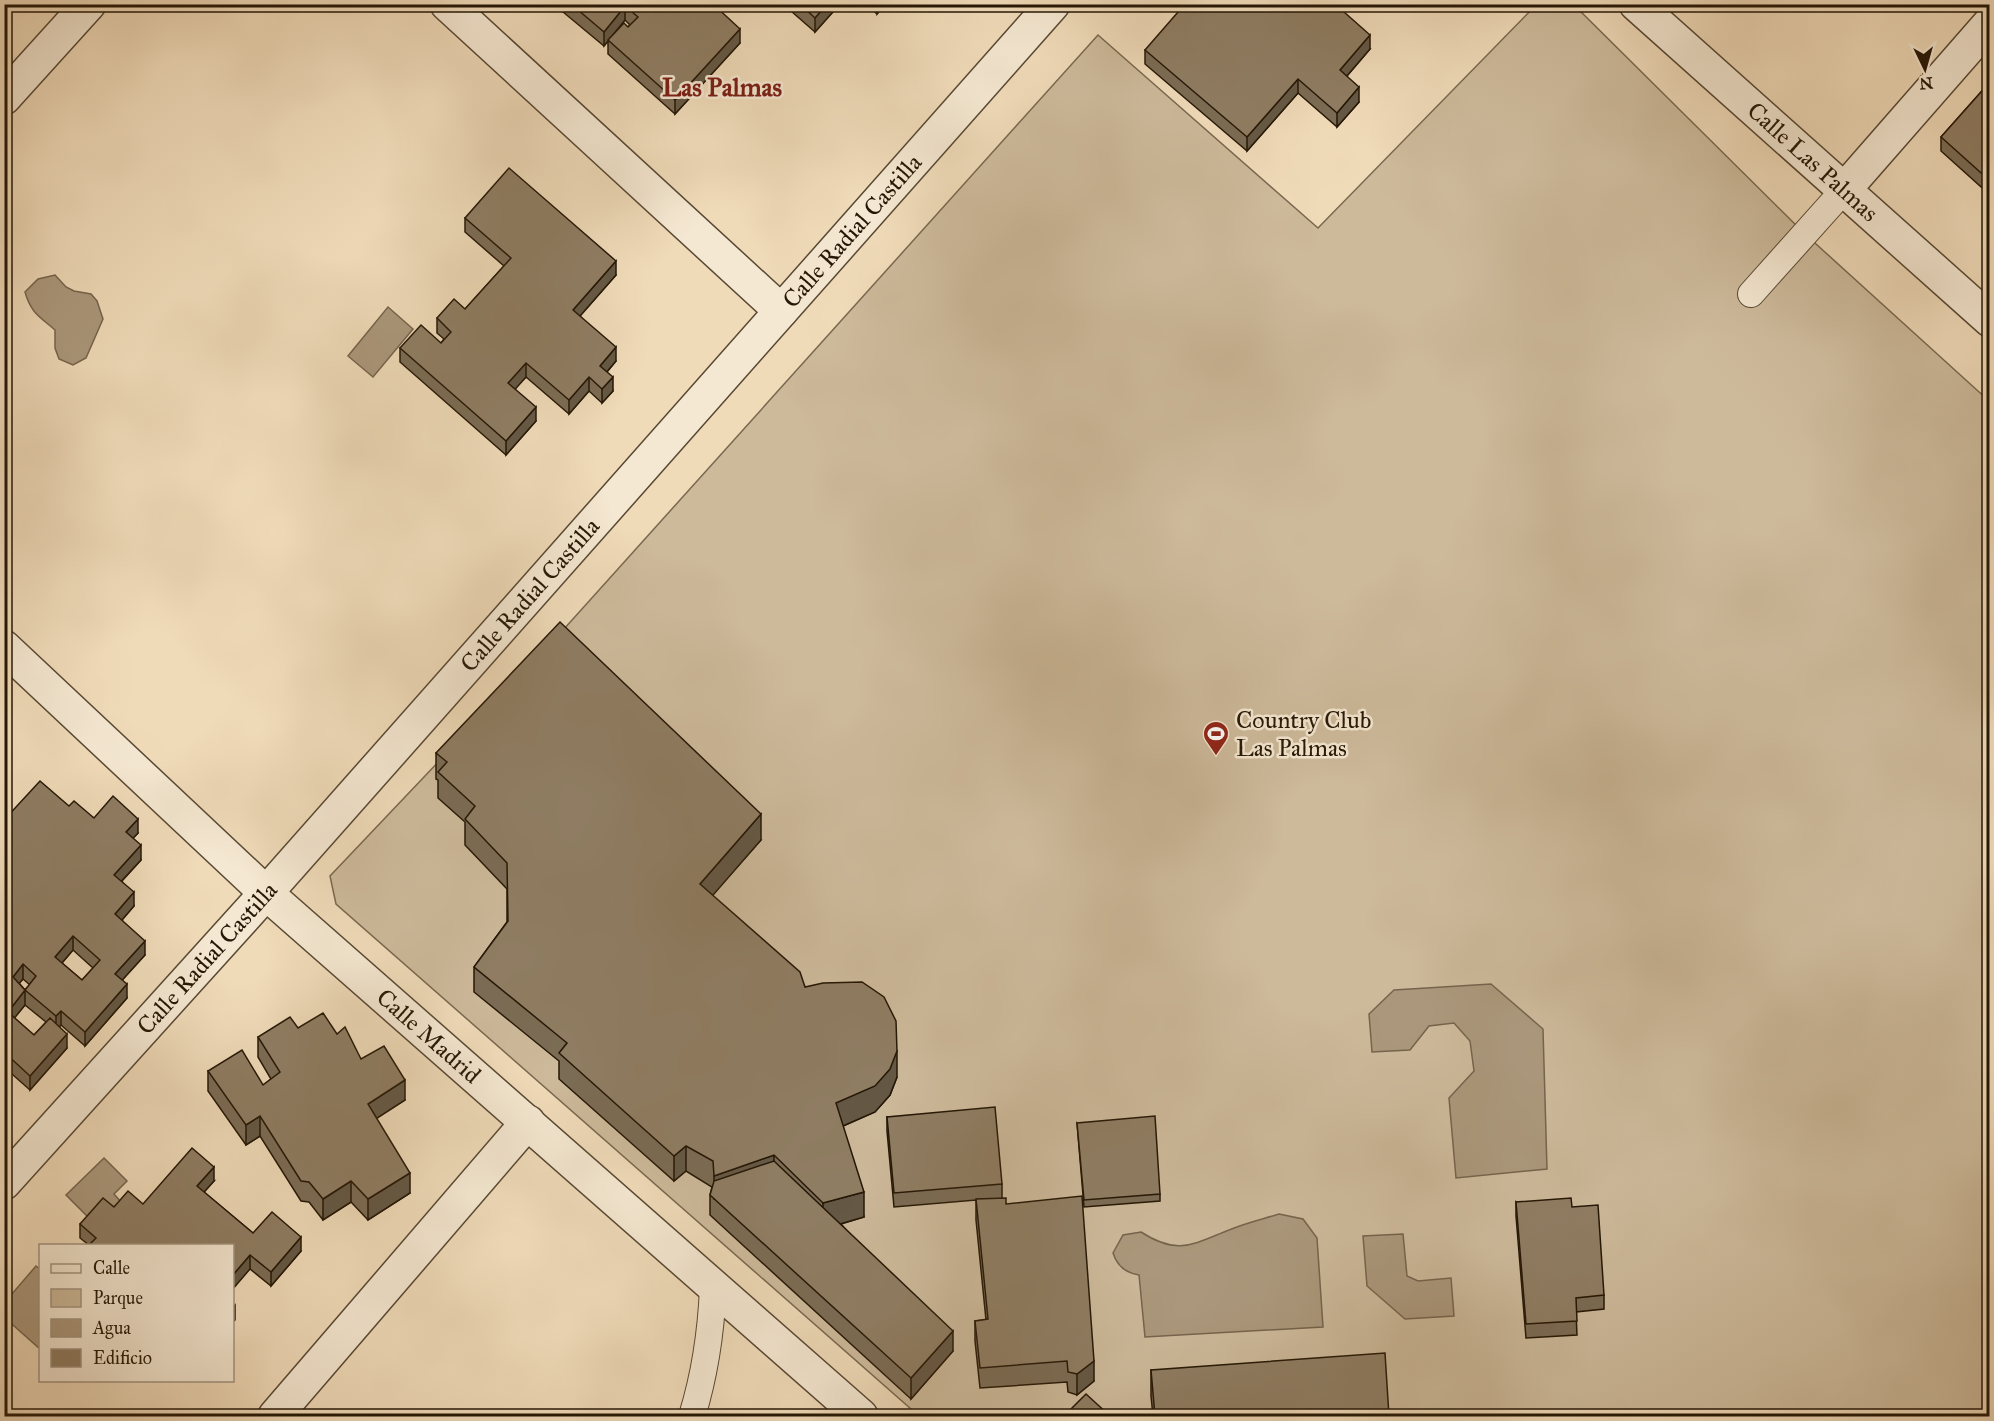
<svg xmlns="http://www.w3.org/2000/svg" width="1994" height="1421" font-family="'IM FELL Great Primer',serif">
<style>
.green{fill:#cdba9b;stroke:#796850;stroke-width:1.5}
.water{fill:#ab987c;stroke:#75644d;stroke-width:1.5}
.lines{fill:none;stroke-linecap:round;stroke-linejoin:round}
.service-casing{stroke:#584833;stroke-width:28}
.minor-casing{stroke:#584833;stroke-width:36}
.tertiary-casing{stroke:#584833;stroke-width:36}
.service{stroke:#f5e8d2;stroke-width:26}
.minor{stroke:#f5e8d2;stroke-width:33}
.tertiary{stroke:#f5e8d2;stroke-width:33}
.wall{fill:#7b6c55;stroke:#251706;stroke-width:1.5;fill-rule:evenodd}
.shaded-wall{fill:#645845;stroke:#251706;stroke-width:1.5}
.building{fill:#8f7d63;stroke:#251706;stroke-width:1.5;fill-rule:evenodd}
.labels{text-anchor:middle;stroke-width:5;stroke-linejoin:round;paint-order:stroke}
.street-label{font-size:24px;fill:#251706;stroke:#f5e8d2}
.poi-label{font-size:24px;fill:#251706;stroke:#f5e8d2;text-anchor:start}
.neighbourhood-label{font-size:26px;font-weight:bold;fill:#7a1f14;stroke:#f5e8d2}
</style>
<rect width="100%" height="100%" fill="#f0dbb9"/>
<filter id="stains"><feTurbulence type="fractalNoise" baseFrequency=".00333" numOctaves="4"/><feColorMatrix values="0 0 0 0 .2 0 0 0 0 .09 0 0 0 0 .02 0 0 0 .5 -.17"/></filter>
<radialGradient id="worn" r=".72"><stop offset=".6" stop-color="#630" stop-opacity="0"/><stop offset="1" stop-color="#630" stop-opacity=".3"/></radialGradient>
<polygon class="green" points="1536,5 1574,5 1805,234 1989,401 1989,1416 919,1416 336,904 330,876 555,639 1098,35 1318,228"/>
<g class="water">
<path d="M55 275 66 287 74 291 91 294 97 301 103 319 86 358 73 365 59 359 55 348V330C39 316 31 313 25 292L38 279Z"/>
<polygon points="388,307 413,329 373,377 348,356"/>
<polygon points="1491,984 1543,1029 1547,1169 1456,1178 1449,1098 1474,1071 1470,1041 1454,1023 1429,1026 1410,1050 1372,1052 1369,1014 1394,990"/>
<polygon points="104,1158 127,1181 114,1194 122,1203 89,1218 66,1195"/>
<path d="M1279 1214 1303 1219 1317 1238 1323 1327 1145 1337 1139 1275C1126 1273 1117 1266 1113 1253L1123 1235 1141 1232C1178 1256 1193 1244 1229 1230 1245 1223 1263 1219 1279 1214Z"/>
<polygon points="1403,1234 1407,1276 1418,1281 1451,1278 1454,1316 1405,1319 1367,1286 1363,1236"/>
<polygon points="36,1266 40,1269 40,1349 5,1318 5,1302"/>
</g>
<g class="lines">
<defs>
<g id="service">
<polyline points="1751,294 1844,190"/>
<path d="M692 1416C705 1374 711 1333 713 1288"/>
</g>
<g id="minor">
<polyline points="447,4 781,311"/>
<path id="s1" d="M1636 4 1990 320"/>
<polyline points="4,98 89,4"/>
<polyline points="1844,190 1990,23"/>
<path id="s2" d="M4 647 266 893 861 1416"/>
<polyline points="275,1416 528,1122"/>
</g>
<g id="tertiary">
<path id="s3" d="M4 1183 266 893 1053 4"/>
</g>
</defs>
<use href="#service" class="service-casing"/>
<use href="#minor" class="minor-casing"/>
<use href="#tertiary" class="tertiary-casing"/>
<use href="#service" class="service"/>
<use href="#minor" class="minor"/>
<use href="#tertiary" class="tertiary"/>
</g>
<g class="wall">
<polygon points="557,4 713,4 740,43 675,114 608,54 608,40 630,25 625,20 604,46 557,7"/>
<polygon points="783,4 840,4 815,32"/>
<polygon points="866,4 885,4 877,14"/>
<polygon points="1370,49 1347,76 1359,102 1337,127 1298,93 1247,151 1145,64 1145,50"/>
<polygon points="1989,83 1989,194 1941,151 1941,137"/>
<polygon points="465,218 616,275 580,316 616,361 607,372 613,391 602,403 589,391 569,414 526,377 515,389 536,421 506,455 400,362 400,348 441,343 444,339 437,333 437,318 465,309 504,266 465,232"/>
<polygon points="436,753 761,840 712,895 897,1077 890,1095 875,1112 843,1126 864,1217 841,1224 953,1351 911,1399 710,1215 710,1195 712,1187 686,1171 674,1181 559,1079 559,1061 474,992 474,967 507,922 507,889 465,845 465,822 438,798 438,780 436,779"/>
<path d="M69 806 94 818 138 833 133 838 141 860 122 881 134 906 122 920 145 955 122 980 127 998 85 1046 61 1025 59 1027 67 1048 30 1090 4 1067V820ZM73 950 93 968 82 980 62 963ZM23 979 30 985 25 990 19 983ZM25 1005 46 1022 34 1035 14 1018Z"/>
<polygon points="298,1028 337,1034 361,1059 405,1100 376,1118 410,1193 368,1220 351,1202 323,1220 309,1202 301,1201 260,1136 246,1145 208,1091 208,1071 263,1085 271,1079 258,1057 258,1037"/>
<polygon points="887,1117 1002,1184 1002,1198 1006,1204 1094,1381 1077,1395 1068,1392 1067,1382 980,1388 975,1341 975,1321 986,1320 976,1220 976,1200 894,1207 887,1131"/>
<polygon points="1077,1123 1160,1194 1160,1201 1084,1207"/>
<polygon points="214,1181 204,1192 253,1233 301,1251 271,1286 250,1269 89,1245 80,1238 80,1224 114,1207 143,1204"/>
<polygon points="1516,1202 1604,1295 1604,1309 1576,1312 1577,1335 1526,1338 1516,1216"/>
<polygon points="1151,1370 1389,1416 1153,1416 1151,1396"/>
</g>
<g class="shaded-wall">
<polygon points="827,4 840,4 815,32 815,18"/>
<polygon points="877,4 885,4 877,14"/>
<polygon points="625,6 625,20 604,46 604,32"/>
<polygon points="740,29 740,43 675,114 675,100"/>
<polygon points="1370,35 1370,49 1340,84 1340,70"/>
<polygon points="1298,79 1298,93 1247,151 1247,137"/>
<polygon points="1359,87 1359,102 1337,127 1337,113"/>
<polygon points="616,261 616,275 573,324 573,310"/>
<polygon points="616,347 616,361 600,380 600,366"/>
<polygon points="526,363 526,377 508,397 508,383"/>
<polygon points="589,377 589,391 569,414 569,400"/>
<polygon points="613,377 613,391 602,403 602,389"/>
<polygon points="536,407 536,421 506,455 506,441"/>
<polygon points="761,814 761,840 700,910 700,884"/>
<polygon points="138,819 138,833 126,846 126,832"/>
<polygon points="141,845 141,860 114,889 114,875"/>
<polygon points="134,892 134,906 115,928 115,914"/>
<polygon points="73,936 73,950 55,971 55,957"/>
<polygon points="145,941 145,955 115,988 115,974"/>
<polygon points="23,964 23,979 13,991 13,977"/>
<polygon points="127,984 127,998 85,1046 85,1032"/>
<polygon points="25,990 25,1005 8,1026 8,1012"/>
<polygon points="61,1011 61,1025 56,1030 56,1016"/>
<polygon points="67,1034 67,1048 30,1090 30,1076"/>
<polygon points="897,1051 897,1077 890,1095 875,1112 836,1129 836,1103"/>
<polygon points="405,1080 405,1100 368,1124 368,1104"/>
<polygon points="260,1116 260,1136 246,1145 246,1125"/>
<polygon points="686,1146 686,1171 674,1181 674,1156"/>
<polygon points="774,1155 774,1181 714,1199 714,1176"/>
<polygon points="214,1167 214,1181 197,1200 197,1186"/>
<polygon points="410,1173 410,1193 368,1220 368,1199"/>
<polygon points="351,1181 351,1202 323,1220 323,1199"/>
<polygon points="864,1192 864,1217 823,1229 823,1203"/>
<polygon points="301,1237 301,1251 271,1286 271,1272"/>
<polygon points="250,1255 250,1269 232,1290 232,1276"/>
<polygon points="235,1305 235,1320 232,1323 232,1308"/>
<polygon points="953,1331 953,1351 911,1399 911,1378"/>
<polygon points="1094,1361 1094,1381 1077,1395 1077,1374"/>
</g>
<g class="building">
<polygon points="571,4 713,4 740,29 675,100 608,40 624,23 628,27 638,17 625,6 604,32"/>
<polygon points="800,4 827,4 815,18"/>
<polygon points="1185,4 1335,4 1370,35 1340,70 1359,87 1337,113 1298,79 1247,137 1145,50"/>
<polygon points="1989,83 1989,180 1941,137"/>
<polygon points="509,168 616,261 573,310 616,347 600,366 613,377 602,389 589,377 569,400 526,363 508,383 536,407 506,441 400,348 421,325 441,343 451,332 437,318 454,299 465,309 511,258 465,218"/>
<polygon points="560,622 761,814 700,884 800,972 805,987 823,983 862,982 884,997 896,1021 897,1051 890,1069 875,1086 836,1103 864,1192 823,1203 774,1155 714,1176 713,1161 686,1146 674,1156 559,1053 567,1043 474,967 508,921 507,863 465,819 475,806 438,772 447,762 436,753"/>
<path d="M40 781 69 806 74 801 94 818 113 796 138 819 126 832 141 845 114 875 134 892 115 914 145 941 115 974 127 984 85 1032 61 1011 56 1016 25 990 8 1012 34 1035 50 1018 67 1034 30 1076 4 1052V820ZM73 936 100 960 82 980 55 957ZM23 964 36 976 25 990 13 977Z"/>
<polygon points="323,1013 337,1034 345,1027 361,1059 384,1046 405,1080 368,1104 410,1173 368,1199 351,1181 323,1199 309,1182 301,1181 260,1116 246,1125 208,1071 242,1050 263,1085 280,1072 258,1037 290,1017 298,1028"/>
<polygon points="995,1107 1002,1184 894,1193 887,1117"/>
<polygon points="1155,1116 1160,1194 1084,1200 1077,1123"/>
<polygon points="192,1148 214,1167 197,1186 253,1233 272,1212 301,1237 271,1272 250,1255 232,1276 232,1245 89,1245 96,1238 80,1224 103,1198 114,1207 128,1191 143,1204"/>
<polygon points="774,1161 953,1331 911,1378 710,1195 714,1181"/>
<polygon points="1082,1196 1094,1361 1077,1374 1068,1372 1067,1361 980,1368 975,1321 988,1319 976,1199 1006,1198 1006,1204"/>
<polygon points="1571,1198 1572,1207 1598,1205 1604,1295 1576,1298 1577,1321 1526,1324 1516,1202"/>
<polygon points="1385,1353 1389,1416 1155,1416 1151,1370"/>
<polygon points="1086,1394 1110,1416 1064,1416"/>
</g>
<defs>
<symbol id="stadium-pin" viewBox="-11 -11 22 30"><path d="M0 17L-7.5 6A9.5 9.5 0 1 1 7.5 6Z" fill="#8f2418" stroke="#f5e8d2"/><path d="M0-5a6.5 5 0 1 0 0 10a6.5 5 0 1 0 0-10ZM-3.5-1.8h7v3.6h-7Z" fill="#fff"/></symbol>
</defs>
<g fill-rule="evenodd">
<use href="#stadium-pin" x="1201" y="719" width="30" height="40"/>
</g>
<g class="labels">
<g class="street-label">
<text dy="8" stroke="none"><textPath href="#s1" startOffset="237">Calle Las Palmas</textPath></text>
<text dy="8" stroke="none"><textPath href="#s3" startOffset="1275">Calle Radial Castilla</textPath></text>
<text dy="8" stroke="none"><textPath href="#s3" startOffset="789">Calle Radial Castilla</textPath></text>
<text dy="8" stroke="none"><textPath href="#s3" startOffset="303">Calle Radial Castilla</textPath></text>
<text dy="8" stroke="none"><textPath href="#s2" startOffset="576">Calle Madrid</textPath></text>
</g>
<g class="poi-label">
<text x="1236" y="728">Country Club<tspan x="1236" dy="28">Las Palmas</tspan></text>
</g>
<g class="neighbourhood-label">
<text x="722" y="96">Las Palmas</text>
</g>
</g>
<rect width="1994" height="1421" fill="none" stroke="#f0dbb9" stroke-width="24"/>
<rect x="6" y="6" width="1982" height="1409" fill="none" stroke="#251706" stroke-width="3"/>
<rect x="12" y="12" width="1970" height="1397" fill="none" stroke="#251706" stroke-width="1.5"/>
<rect x="39" y="1244" width="195" height="138" fill="#f5e8d2" stroke="#a29480" stroke-width="1.5"/>
<rect x="51" y="1264" width="30" height="9" fill="#f5e8d2" stroke="#a29480" stroke-width="1.5"/>
<text x="93" y="1274" font-size="18" fill="#251706">Calle</text>
<rect x="51" y="1289" width="30" height="18" fill="#cdba9b" stroke="#a29480" stroke-width="1.5"/>
<text x="93" y="1304" font-size="18" fill="#251706">Parque</text>
<rect x="51" y="1319" width="30" height="18" fill="#ab987c" stroke="#a29480" stroke-width="1.5"/>
<text x="93" y="1334" font-size="18" fill="#251706">Agua</text>
<rect x="51" y="1349" width="30" height="18" fill="#8f7d63" stroke="#a29480" stroke-width="1.5"/>
<text x="93" y="1364" font-size="18" fill="#251706">Edificio</text>
<g transform="translate(1925 69) rotate(175)" stroke="#f5e8d2" stroke-width="4.5" paint-order="stroke">
<path d="M0-4.5L10 22L0 15L-10 22Z" fill="#251706"/>
<text y="-9" font-size="16" font-weight="bold" text-anchor="middle" fill="#251706">N</text>
</g>
<rect width="100%" height="100%" filter="url(#stains)"/>
<rect width="100%" height="100%" fill="url(#worn)"/>
</svg>
